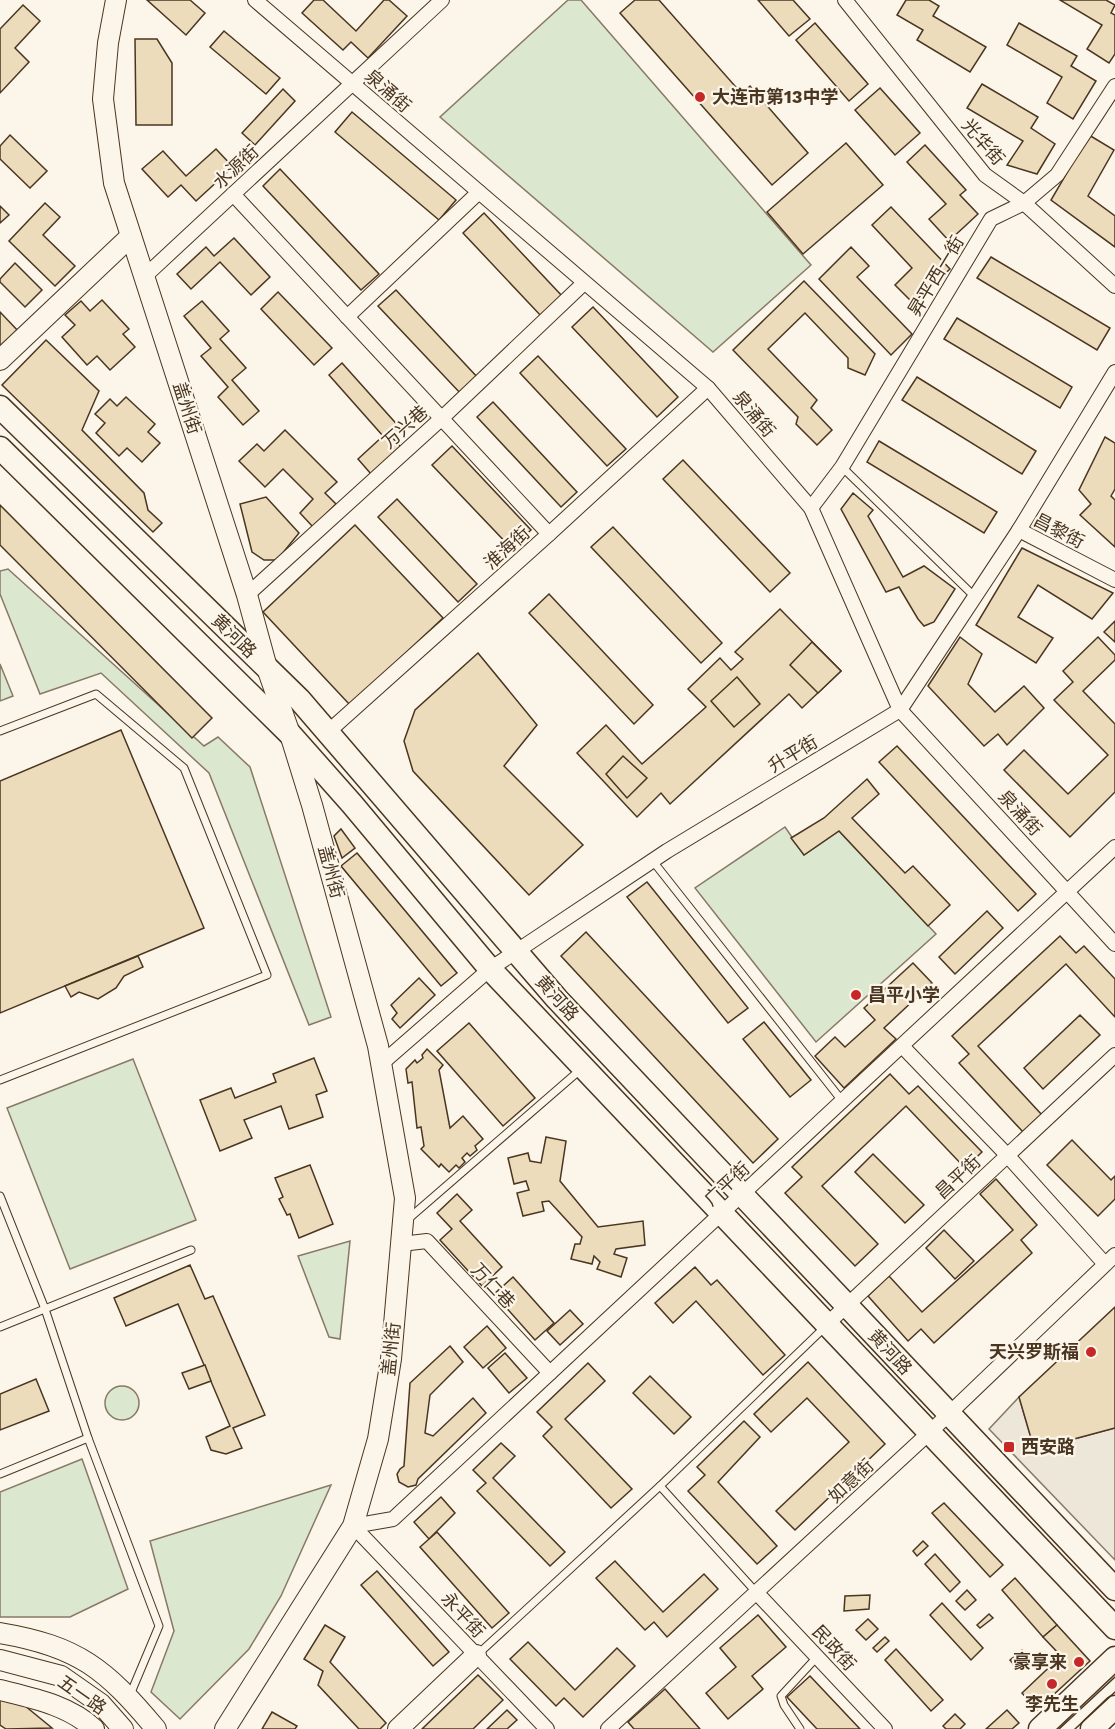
<svg xmlns="http://www.w3.org/2000/svg" width="1115" height="1729" font-family="'Work Sans','Noto Sans SC',sans-serif">
<style>
.green{fill:#dce7d0;stroke:#887966;stroke-width:1.5}
.parking{fill:#ede7d9;stroke:#887966;stroke-width:1.5}
.building{fill:#ecdcbc;stroke:#4a3520;stroke-width:1.5}
.lines{fill:none;stroke-linecap:round;stroke-linejoin:round}
.lane-casing{stroke:#4a3520;stroke-width:9}
.street-casing{stroke:#4a3520;stroke-width:16}
.secondary-casing{stroke:#4a3520;stroke-width:22}
.primary-casing{stroke:#4a3520;stroke-width:25}
.lane{stroke:#fbf6e9;stroke-width:7}
.street{stroke:#fbf6e9;stroke-width:14}
.secondary{stroke:#fbf6e9;stroke-width:20}
.primary{stroke:#fbf6e9;stroke-width:22}
.tram{stroke:#4a3520;stroke-width:1.5}
.poi-dot{fill:#c62828;stroke:#fbf6e9;stroke-width:2}
.labels{text-anchor:middle;stroke-width:4.5;stroke-linejoin:round;paint-order:stroke}
.street-label{font-size:18px;fill:#4a3520;stroke:#fbf6e9}
.poi-label{font-size:18px;font-weight:bold;fill:#4a3520;stroke:#fbf6e9;text-anchor:start}
</style>
<rect width="100%" height="100%" fill="#fbf6e9"/>
<g class="green">
<polygon points="568,0 581,0 811,265 713,352 440,117"/>
<polygon points="8,569 204,746 218,737 250,767 331,1017 309,1025 209,773 101,673 40,694 0,594 0,571"/>
<polygon points="0,664 13,696 0,701"/>
<polygon points="785,827 804,855 839,831 936,934 816,1042 695,888"/>
<polygon points="133,1059 196,1220 70,1269 7,1108"/>
<polygon points="350,1241 340,1339 329,1337 298,1256"/>
<circle cx="122" cy="1403" r="17"/>
<polygon points="82,1459 128,1589 70,1617 0,1617 0,1492"/>
<polygon points="331,1485 281,1596 249,1649 180,1719 151,1692 174,1631 150,1541"/>
</g>
<polygon class="parking" points="1019,1397 1033,1445 1074,1439 1115,1428 1115,1560 989,1429"/>
<g class="building">
<polygon points="147,0 190,0 205,13 186,35"/>
<polygon points="314,0 323,0 356,31 384,0 389,0 407,16 368,58 351,42 343,50 302,13"/>
<polygon points="635,0 659,0 742,94 750,86 808,153 772,185 620,13"/>
<polygon points="758,0 793,0 810,19 789,36"/>
<polygon points="906,0 929,0 939,6 933,16 986,47 970,72 917,40 923,30 897,15"/>
<polygon points="1060,0 1106,0 1115,5 1111,13 1115,15 1115,54 1109,63 1087,49 1102,25"/>
<polygon points="23,5 40,21 15,48 29,62 0,93 0,29"/>
<polygon points="815,23 868,84 849,101 796,40"/>
<polygon points="1019,23 1077,56 1071,66 1096,81 1073,119 1047,103 1062,77 1007,45"/>
<polygon points="224,31 280,78 266,94 210,47"/>
<polygon points="135,39 157,39 172,63 172,125 136,125"/>
<polygon points="982,84 1038,117 1031,128 1055,144 1037,174 1007,165 1023,141 967,108"/>
<polygon points="880,88 920,133 895,155 855,110"/>
<polygon points="283,89 295,101 255,145 242,133"/>
<polygon points="352,112 456,200 439,220 335,132"/>
<polygon points="10,135 47,171 30,188 0,159 0,146"/>
<polygon points="1089,135 1114,150 1088,196 1115,216 1115,247 1051,200"/>
<polygon points="846,143 883,185 803,254 767,212"/>
<polygon points="925,145 966,190 960,195 978,214 949,241 929,219 946,204 907,162"/>
<polygon points="216,149 233,167 196,201 181,185 168,197 142,169 163,151 186,176"/>
<polygon points="280,169 379,274 361,290 263,186"/>
<polygon points="45,203 60,217 43,235 75,266 55,286 9,241"/>
<polygon points="0,206 9,215 0,223"/>
<polygon points="891,207 950,269 913,303 895,285 912,268 872,225"/>
<polygon points="484,213 563,297 542,317 463,233"/>
<polygon points="234,238 270,277 251,295 220,262 191,289 177,274 206,247 214,256"/>
<polygon points="851,247 869,266 857,277 912,334 891,355 819,279"/>
<polygon points="991,257 1110,328 1097,350 977,278"/>
<polygon points="15,263 42,290 25,307 0,282 0,279"/>
<polygon points="804,281 875,354 865,375 848,368 848,358 805,313 768,349 817,400 811,408 832,430 817,445 796,424 798,417 733,350"/>
<polygon points="396,290 479,379 462,395 378,306"/>
<polygon points="278,292 332,348 314,365 261,309"/>
<polygon points="102,300 129,329 123,334 135,347 110,370 97,356 87,365 62,337 75,325 65,315 81,301 90,311"/>
<polygon points="202,301 229,331 220,339 246,368 232,380 259,411 243,425 218,397 228,387 201,356 211,348 184,316"/>
<polygon points="593,307 678,397 657,417 572,327"/>
<polygon points="0,312 20,333 0,352"/>
<polygon points="957,318 1072,387 1060,408 944,339"/>
<polygon points="46,340 99,391 82,430 144,493 148,510 162,523 153,532 2,385"/>
<polygon points="538,356 626,449 607,466 520,373"/>
<polygon points="342,363 401,429 392,437 401,447 371,474 358,459 383,436 329,375"/>
<polygon points="917,377 1036,451 1022,474 902,400"/>
<polygon points="126,397 155,424 148,432 160,443 142,462 127,448 119,456 96,433 105,423 95,414 110,399 117,406"/>
<polygon points="493,402 577,492 561,507 477,417"/>
<polygon points="285,430 337,482 325,493 336,504 313,527 300,513 313,499 283,469 265,487 239,461 257,444 264,451"/>
<polygon points="1105,437 1115,443 1115,489 1111,496 1115,500 1115,547 1080,515 1091,504 1079,490"/>
<polygon points="879,441 997,512 984,533 867,462"/>
<polygon points="452,446 531,530 511,548 432,465"/>
<polygon points="683,460 790,573 770,592 663,479"/>
<polygon points="853,493 873,510 868,516 903,577 924,566 955,589 934,622 924,626 918,619 899,587 886,592 841,509"/>
<polygon points="266,497 299,533 277,560 264,560 252,552 240,504"/>
<polygon points="397,499 477,584 458,602 378,517"/>
<polygon points="0,505 212,718 192,738 0,545"/>
<polygon points="355,525 443,618 350,705 263,612"/>
<polygon points="613,527 722,643 701,663 591,547"/>
<polygon points="1022,548 1113,593 1092,619 1038,585 1018,617 1053,638 1036,663 976,625"/>
<polygon points="549,594 653,705 634,724 529,613"/>
<polygon points="780,609 841,671 802,708 789,694 670,804 661,793 637,817 577,753 606,725 642,764 706,707 688,689 720,658 731,670 743,659 735,652"/>
<polygon points="1115,621 1115,642 1104,632"/>
<polygon points="960,637 982,654 968,684 995,712 1024,686 1044,708 1007,745 998,734 984,746 928,686"/>
<polygon points="1098,637 1115,655 1115,660 1083,691 1115,724 1115,792 1070,837 1004,770 1024,750 1068,794 1108,755 1054,700 1073,682 1063,671"/>
<polygon points="812,642 841,671 818,693 790,665"/>
<polygon points="478,653 537,725 504,766 583,845 529,895 413,771 404,741 415,710"/>
<polygon points="737,677 760,704 734,727 711,701"/>
<polygon points="121,730 204,928 0,1013 0,781"/>
<polygon points="897,746 1036,894 1018,911 879,762"/>
<polygon points="623,756 647,778 627,798 606,774"/>
<polygon points="867,779 879,794 852,818 905,873 913,866 950,905 928,926 839,831 804,855 791,838 824,818"/>
<polygon points="341,829 355,848 342,858 334,836"/>
<polygon points="357,853 457,973 441,986 341,866"/>
<polygon points="647,882 748,1008 728,1023 627,897"/>
<polygon points="987,911 1003,928 955,974 939,957"/>
<polygon points="586,932 778,1139 753,1163 561,956"/>
<polygon points="1060,936 1076,953 1084,946 1115,979 1115,1017 1066,964 978,1046 1042,1115 1023,1132 959,1063 969,1054 952,1036"/>
<polygon points="138,956 143,967 124,976 116,988 98,999 79,992 71,997 65,986"/>
<polygon points="913,963 932,983 884,1028 896,1039 844,1088 815,1056 835,1037 845,1047 875,1020 864,1008"/>
<polygon points="419,978 435,995 400,1028 392,1019 397,1013 391,1005"/>
<polygon points="1080,1015 1100,1035 1043,1089 1024,1068"/>
<polygon points="764,1022 811,1080 790,1097 743,1039"/>
<polygon points="469,1023 535,1098 503,1126 437,1051"/>
<polygon points="427,1049 443,1065 439,1070 450,1128 463,1116 483,1139 475,1146 477,1150 470,1156 467,1153 462,1158 465,1162 459,1168 456,1165 449,1172 441,1164 439,1167 421,1149 424,1146 421,1127 417,1128 412,1082 408,1083 406,1069 415,1060 417,1063 423,1058 422,1055"/>
<polygon points="314,1058 327,1091 316,1095 323,1117 289,1129 281,1106 244,1120 252,1138 220,1151 200,1100 231,1088 235,1098 276,1082 273,1074"/>
<polygon points="890,1074 909,1094 918,1086 982,1152 965,1168 906,1106 822,1186 878,1244 855,1266 785,1193 802,1177 792,1167"/>
<polygon points="546,1137 566,1141 560,1181 598,1227 643,1221 645,1245 616,1249 614,1254 627,1258 621,1277 597,1269 600,1262 594,1256 592,1264 571,1259 575,1244 580,1244 582,1237 549,1201 542,1202 544,1211 523,1216 517,1193 529,1190 526,1181 514,1184 508,1158 528,1153 530,1161 541,1163"/>
<polygon points="1072,1140 1111,1180 1115,1176 1115,1199 1098,1216 1047,1165"/>
<polygon points="873,1154 924,1205 905,1223 855,1172"/>
<polygon points="310,1165 333,1224 299,1238 290,1214 287,1215 279,1199 283,1197 275,1178"/>
<polygon points="996,1179 1037,1225 1021,1240 1032,1253 934,1343 921,1329 908,1341 868,1296 889,1276 922,1312 1013,1230 980,1194"/>
<polygon points="457,1194 472,1210 460,1221 502,1267 482,1286 440,1240 452,1229 437,1213"/>
<polygon points="944,1230 974,1261 955,1279 926,1248"/>
<polygon points="190,1265 205,1299 213,1296 265,1415 233,1428 242,1448 226,1454 211,1450 206,1437 230,1426 178,1304 126,1326 114,1298"/>
<polygon points="695,1267 711,1285 717,1280 785,1355 763,1375 696,1301 673,1323 655,1303"/>
<polygon points="513,1277 554,1323 535,1340 494,1294"/>
<polygon points="1115,1307 1115,1428 1074,1439 1033,1445 1019,1397"/>
<polygon points="570,1310 583,1324 560,1345 547,1331"/>
<polygon points="487,1326 506,1348 483,1368 464,1347"/>
<polygon points="450,1346 463,1362 430,1395 425,1433 433,1436 473,1398 486,1413 418,1479 416,1485 408,1487 399,1482 397,1474 400,1469 404,1466 410,1383"/>
<polygon points="505,1353 527,1378 509,1393 488,1368"/>
<polygon points="808,1362 885,1444 795,1530 776,1511 849,1442 807,1398 771,1432 754,1414"/>
<polygon points="588,1363 605,1381 565,1419 632,1489 611,1508 543,1436 552,1427 537,1412"/>
<polygon points="205,1365 211,1381 189,1389 182,1373"/>
<polygon points="650,1376 691,1417 674,1434 633,1393"/>
<polygon points="36,1379 49,1411 0,1430 0,1394"/>
<polygon points="744,1421 760,1437 718,1482 777,1546 757,1564 688,1491 705,1475 697,1467"/>
<polygon points="501,1443 515,1456 493,1478 565,1552 550,1566 477,1491 486,1483 473,1470"/>
<polygon points="441,1497 455,1513 429,1539 414,1522"/>
<polygon points="944,1503 1003,1565 990,1577 932,1513"/>
<polygon points="437,1532 509,1613 492,1628 420,1547"/>
<polygon points="923,1541 928,1546 917,1556 913,1551"/>
<polygon points="935,1554 960,1582 950,1592 925,1564"/>
<polygon points="615,1561 663,1612 704,1574 718,1589 667,1637 654,1622 645,1630 596,1578"/>
<polygon points="377,1571 449,1652 433,1666 361,1585"/>
<polygon points="1015,1578 1057,1625 1043,1637 1002,1590"/>
<polygon points="967,1590 976,1600 965,1610 956,1601"/>
<polygon points="870,1595 869,1609 844,1611 845,1596"/>
<polygon points="942,1603 983,1648 971,1660 930,1615"/>
<polygon points="989,1614 993,1618 980,1628 977,1625"/>
<polygon points="758,1615 786,1647 752,1676 763,1689 728,1719 706,1693 736,1667 720,1648"/>
<polygon points="868,1619 878,1629 866,1640 856,1630"/>
<polygon points="325,1625 345,1637 330,1662 386,1723 380,1729 359,1729 318,1685 323,1671 304,1659"/>
<polygon points="1057,1625 1090,1661 1037,1710 1022,1693 1061,1656 1043,1637"/>
<polygon points="885,1637 889,1641 877,1652 873,1648"/>
<polygon points="528,1642 575,1690 617,1648 635,1666 583,1717 564,1698 556,1706 510,1659"/>
<polygon points="896,1649 943,1700 931,1711 885,1660"/>
<polygon points="1022,1650 1025,1654 1014,1665 1010,1660"/>
<polygon points="478,1675 503,1700 473,1729 422,1729"/>
<polygon points="810,1676 860,1729 817,1729 787,1697"/>
<polygon points="665,1689 700,1729 634,1729 628,1722"/>
<polygon points="0,1700 19,1701 52,1728 6,1729 0,1725"/>
<polygon points="507,1710 517,1720 507,1729 487,1729"/>
<polygon points="1007,1710 1019,1723 1012,1729 986,1729"/>
<polygon points="272,1712 297,1726 295,1729 262,1729"/>
<polygon points="955,1714 965,1724 960,1729 946,1729 943,1726"/>
</g>
<g class="lines">
<defs>
<g id="lane">
<polyline points="842,467 975,597"/>
<polyline points="0,731 96,694 184,768 267,975 0,1080"/>
<polyline points="652,860 843,1102"/>
<polyline points="0,1196 45,1309 88,1438 159,1626 130,1695"/>
<polyline points="407,1220 580,1070"/>
<polyline points="0,1327 191,1250"/>
<polyline points="0,1474 88,1438"/>
<polyline points="660,1486 756,1592"/>
<polyline points="477,1655 660,1486 825,1327"/>
<polyline points="800,1729 784,1705 781,1696 817,1657"/>
</g>
<g id="street">
<polyline points="255,0 708,388 811,508 900,710 1115,944"/>
<polyline points="845,0 985,175 1024,203 1115,286"/>
<polyline points="233,194 549,534"/>
<polyline points="144,277 442,0"/>
<polyline points="347,317 479,192"/>
<polyline points="811,508 842,467 991,219 1024,203 1057,175 1115,86"/>
<polyline points="1019,530 1115,580"/>
<polyline points="247,595 442,418 584,283"/>
<polyline points="328,732 549,534 708,388"/>
<polyline points="902,1046 1007,1155 1105,1264"/>
<polyline points="381,1064 490,969 667,851 900,710 1019,530 1115,372"/>
<polyline points="401,1244 427,1241 550,1373"/>
<polyline points="826,1325 1115,1055"/>
<polyline points="353,1526 393,1519 1115,847"/>
<polyline points="353,1526 547,1729"/>
<polyline points="756,1592 885,1729"/>
<polyline points="608,1729 930,1432 1115,1255"/>
</g>
<g id="secondary">
<polyline points="116,0 108,43 103,99 114,183 247,595 267,668 290,734 312,805 378,1046 405,1198 391,1359 378,1439 353,1526 225,1729"/>
<polyline points="0,360 131,236"/>
<path d="M0 1633C78 1646 106 1669 156 1729"/>
<polyline points="0,1660 61,1676 101,1704 123,1729"/>
<path d="M0 1690C32 1698 69 1705 94 1729"/>
<polyline points="398,1729 476,1655"/>
</g>
<g id="primary">
<polyline points="0,407 299,699 557,999 1115,1589"/>
<polyline points="0,448 290,734 352,804 490,969 1115,1628"/>
<polyline points="1040,1729 1115,1658"/>
<polyline points="1092,1729 1115,1707"/>
</g>
</defs>
<use href="#lane" class="lane-casing"/>
<use href="#street" class="street-casing"/>
<use href="#secondary" class="secondary-casing"/>
<use href="#primary" class="primary-casing"/>
<use href="#lane" class="lane"/>
<use href="#street" class="street"/>
<use href="#secondary" class="secondary"/>
<use href="#primary" class="primary"/>
<g class="tram">
<polyline points="1059,1729 1115,1677"/>
<polyline points="1075,1729 1115,1692"/>
</g>
</g>
<g class="poi-dot">
<circle cx="700" cy="97" r="6"/>
<circle cx="856" cy="995" r="6"/>
<circle cx="1091" cy="1352" r="6"/>
<rect x="1003" y="1441" width="12" height="12" rx="3"/>
<circle cx="1079" cy="1662" r="6"/>
<circle cx="1052" cy="1684" r="6"/>
</g>
<g class="labels">
<g class="street-label">
<text transform="translate(388 91) rotate(41)" y="6">泉涌街</text>
<text transform="translate(983 142) rotate(49)" y="6">光华街</text>
<text transform="translate(236 167) rotate(-43)" y="6">水源街</text>
<text transform="translate(936 276) rotate(-59)" y="6">昇平西一街</text>
<text transform="translate(187 408) rotate(72)" y="6">盖州街</text>
<text transform="translate(754 414) rotate(50)" y="6">泉涌街</text>
<text transform="translate(405 427) rotate(-42)" y="6">万兴巷</text>
<text transform="translate(1059 531) rotate(27)" y="6">昌黎街</text>
<text transform="translate(507 548) rotate(-42)" y="6">淮海街</text>
<text transform="translate(234 636) rotate(44)" y="6">黄河路</text>
<text transform="translate(793 754) rotate(-31)" y="6">升平街</text>
<text transform="translate(1020 813) rotate(47)" y="6">泉涌街</text>
<text transform="translate(331 872) rotate(75)" y="6">盖州街</text>
<text transform="translate(557 998) rotate(48)" y="6">黄河路</text>
<text transform="translate(958 1177) rotate(-43)" y="6">昌平街</text>
<text transform="translate(727 1184) rotate(-43)" y="6">广平街</text>
<text transform="translate(493 1286) rotate(47)" y="6">万仁巷</text>
<text transform="translate(391 1349) rotate(-84)" y="6">盖州街</text>
<text transform="translate(890 1352) rotate(47)" y="6">黄河路</text>
<text transform="translate(851 1481) rotate(-43)" y="6">如意街</text>
<text transform="translate(463 1615) rotate(47)" y="6">永平街</text>
<text transform="translate(834 1648) rotate(47)" y="6">民政街</text>
<text transform="translate(82 1695) rotate(35)" y="6">五一路</text>
</g>
<g class="poi-label">
<text x="712" y="103">大连市第13中学</text>
<text x="868" y="1001">昌平小学</text>
<text x="1079" y="1358" text-anchor="end">天兴罗斯福</text>
<text x="1021" y="1453">西安路</text>
<text x="1067" y="1668" text-anchor="end">豪享来</text>
<text x="1052" y="1710" text-anchor="middle">李先生</text>
</g>
</g>
</svg>
